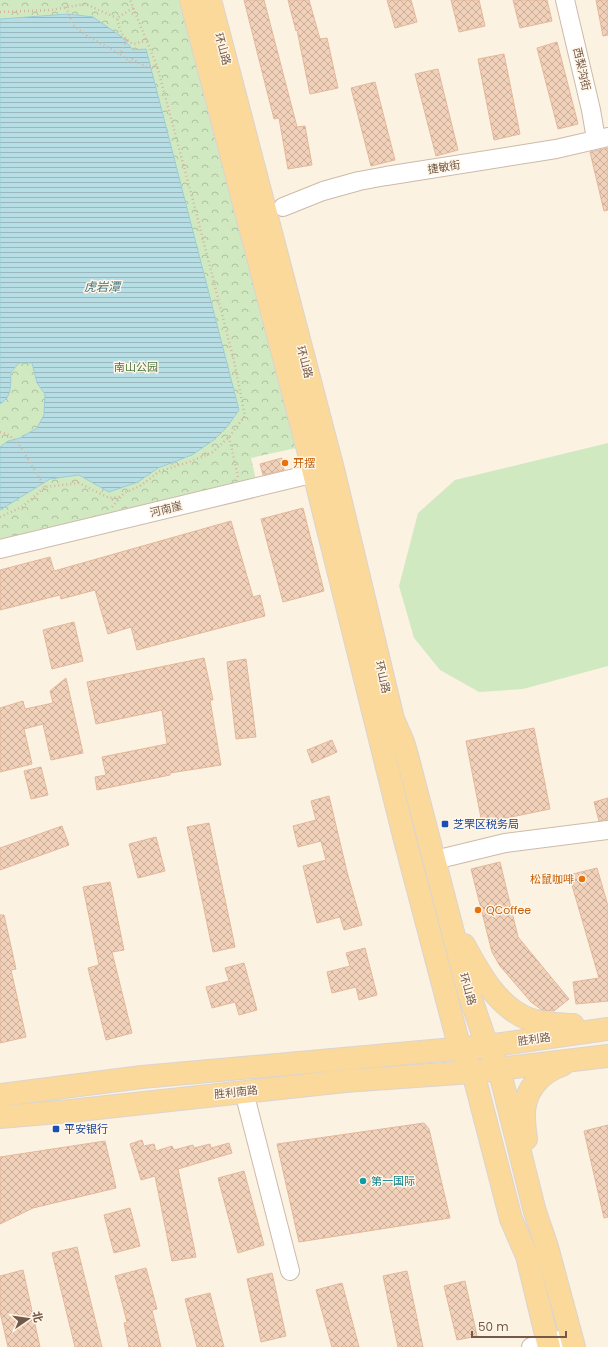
<svg xmlns="http://www.w3.org/2000/svg" width="608" height="1347" font-family="Poppins,'Noto Sans SC',sans-serif">
<style>
.park{fill:url(#park-crowns)}
.pitch{fill:#d1e9c1}
.water{fill:url(#water-rules);stroke:#9dcdd7}
.building{fill:url(#building-cross-hatch);stroke:#e4b89b}
.lines{fill:none;stroke-linecap:round;stroke-linejoin:round}
.minor-casing{stroke:#cdbaa9;stroke-width:20}
.major-casing{stroke:#dbd4d0;stroke-width:24}
.path{stroke:#d6b49e;stroke-width:2.5;stroke-dasharray:1 3;stroke-linecap:butt}
.minor{stroke:#fff;stroke-width:18}
.major{stroke:#fad99b;stroke-width:22}
.food-dot{fill:#e8710a;stroke:#fff6e8;stroke-width:1.5}
.transit-dot{fill:#1a4fb4;stroke:#fff6e8;stroke-width:1.5}
.culture-dot{fill:#0f9aa8;stroke:#fff6e8;stroke-width:1.5}
.labels{text-anchor:middle;stroke-width:3;stroke-linejoin:round;paint-order:stroke}
.street-label{font-size:11px;fill:#735949;stroke:#fff6e8}
.park-label{font-size:11px;fill:#517941;stroke:#fff6e8}
.food-label{font-size:11px;fill:#c56008;stroke:#fff6e8;text-anchor:start}
.transit-label{font-size:11px;fill:#164399;stroke:#fff6e8;text-anchor:start}
.culture-label{font-size:11px;fill:#0d838f;stroke:#fff6e8;text-anchor:start}
.water-label{font-size:12px;font-style:italic;fill:#407480;stroke:#fff6e8}
</style>
<defs>
<pattern id="park-crowns" width="20" height="18" patternUnits="userSpaceOnUse"><rect width="20" height="18" fill="#d1e9c1"/><path d="M2 6a3 3 0 1 1 6 0M12 15a3 3 0 1 1 6 0" fill="none" stroke="#aec09f"/></pattern>
<pattern id="water-rules" width="6" height="5" patternUnits="userSpaceOnUse"><rect width="6" height="5" fill="#b7dee5"/><path d="M0 2.5h6" fill="none" stroke="#99b7bc"/></pattern>
<pattern id="building-cross-hatch" width="8" height="8" patternUnits="userSpaceOnUse"><rect width="8" height="8" fill="#f1d1ba"/><path d="M0 0l8 8M0 8l8-8" fill="none" stroke="#c8ad99"/></pattern>
</defs>
<rect width="100%" height="100%" fill="#fcf2e2"/>
<polygon class="park" points="0,0 181,0 296,448 251,458 256,480 0,540"/>
<polygon class="pitch" points="608,443 608,666 523,689 479,692 440,670 414,638 399,586 418,513 455,480"/>
<path class="water" d="M68 14 93 17 122 37 133 50 146 49 239 410 227 427 215 439 192 455 158 468 138 482 109 492 79 475 50 479 0 510V447L8 441 20 438 37 428 44 415 45 394 37 383 32 363H19L11 372C10 385 13 396 0 404V19Z"/>
<g class="building">
<polygon points="244,0 264,0 297,127 305,126 312,165 288,169 279,118 274,119"/>
<polygon points="288,0 309,0 320,39 327,38 338,88 310,94 297,30 296,31"/>
<polygon points="387,0 411,0 417,22 395,28"/>
<polygon points="451,0 479,0 485,26 459,32"/>
<polygon points="513,0 547,0 552,21 520,28"/>
<polygon points="596,0 608,0 608,35 603,36"/>
<polygon points="557,42 578,124 558,129 537,48"/>
<polygon points="504,54 520,134 494,140 478,59"/>
<polygon points="438,69 458,150 436,156 415,74"/>
<polygon points="375,82 395,160 371,166 351,88"/>
<polygon points="608,148 608,210 604,211 590,152"/>
<polygon points="282,458 284,470 263,475 260,464"/>
<polygon points="303,508 324,591 283,602 261,519"/>
<polygon points="231,521 253,597 260,595 265,616 137,650 131,627 108,634 95,590 61,599 60,595 0,610 0,570 50,557 54,571"/>
<polygon points="74,622 83,661 52,669 43,630"/>
<polygon points="204,658 213,700 210,700 221,765 170,773 170,775 97,790 95,777 106,775 102,757 167,744 162,710 96,724 87,682"/>
<polygon points="246,659 256,737 236,739 227,662"/>
<polygon points="66,678 83,753 51,760 43,724 24,729 32,764 0,772 0,708 23,701 25,709 53,703 50,691"/>
<polygon points="534,728 550,809 482,823 466,741"/>
<polygon points="332,740 337,752 312,763 307,750"/>
<polygon points="41,767 48,795 31,799 24,771"/>
<polygon points="329,796 347,872 362,925 344,930 340,917 317,923 303,866 326,860 321,841 298,847 293,826 316,820 311,801"/>
<polygon points="608,798 608,819 599,821 594,802"/>
<polygon points="209,823 235,947 213,952 187,827"/>
<polygon points="62,826 69,845 0,870 0,848"/>
<polygon points="156,837 165,871 138,878 129,844"/>
<polygon points="500,862 518,937 569,999 554,1011 542,1010 531,1002 500,966 492,952 471,869"/>
<polygon points="597,868 608,906 608,1001 576,1004 573,982 599,978 569,875"/>
<polygon points="110,882 124,950 112,952 132,1033 106,1040 88,968 99,965 83,887"/>
<polygon points="0,915 4,915 16,969 11,970 26,1037 0,1043"/>
<polygon points="365,948 377,995 359,1000 356,987 332,993 327,972 350,966 346,953"/>
<polygon points="244,963 257,1010 239,1015 235,1002 212,1008 206,987 229,981 225,968"/>
<polygon points="424,1123 429,1129 450,1218 299,1242 277,1144"/>
<polygon points="608,1125 608,1217 604,1218 584,1131"/>
<polygon points="142,1140 144,1146 154,1144 156,1151 172,1146 174,1150 193,1145 194,1148 210,1144 211,1148 229,1143 232,1153 178,1169 196,1257 172,1261 155,1176 141,1180 130,1144"/>
<polygon points="105,1141 116,1188 33,1208 0,1224 0,1157"/>
<polygon points="244,1171 264,1245 238,1253 218,1178"/>
<polygon points="130,1208 140,1246 114,1253 104,1215"/>
<polygon points="77,1247 102,1347 75,1347 52,1253"/>
<polygon points="146,1268 157,1309 152,1310 161,1347 129,1347 124,1323 127,1322 115,1276"/>
<polygon points="23,1270 40,1347 8,1347 0,1312 0,1276"/>
<polygon points="407,1271 423,1347 398,1347 383,1276"/>
<polygon points="272,1273 286,1336 261,1342 247,1279"/>
<polygon points="465,1281 477,1336 457,1340 444,1286"/>
<polygon points="342,1283 359,1347 332,1347 316,1290"/>
<polygon points="210,1293 224,1347 197,1347 185,1299"/>
</g>
<g class="lines">
<defs>
<g id="minor">
<polyline points="565,0 591,110 596,139"/>
<polyline points="283,207 323,191 359,181 386,176 556,149 608,137"/>
<polyline points="0,549 328,470"/>
<polyline points="435,860 505,843 608,830"/>
<polyline points="244,1092 290,1271"/>
<polyline points="531,1347 572,1337"/>
</g>
<g id="major">
<polyline points="191,0 314,473 404,836 460,1049 473,1072 511,1219 527,1256 549,1347"/>
<polyline points="210,0 333,469 393,719 403,742 408,759 468,990 487,1046 499,1069 535,1212 547,1247 574,1347"/>
<path d="M464 945C479 972 495 1003 524 1017 539 1024 557 1024 573 1025"/>
<polyline points="0,1095 142,1077 487,1046 608,1029"/>
<polyline points="0,1117 70,1111 345,1081 473,1072 608,1056"/>
<path d="M526 1139C525 1131 524 1124 524 1117 523 1092 539 1073 562 1065"/>
</g>
</defs>
<use href="#minor" class="minor-casing"/>
<use href="#major" class="major-casing"/>
<g class="path">
<polyline points="66,7 73,25 87,36 120,54"/>
<path d="M133 8 117 18C120 30 121 37 133 44L146 41"/>
<polyline points="0,12 51,10 85,4 117,18"/>
<polyline points="127,40 120,54 130,62 132,59 146,67 157,66"/>
<polyline points="0,432 9,435 18,443 45,487"/>
<polyline points="229,437 238,477"/>
<polyline points="112,507 124,493 140,486 160,471 192,461 213,452 229,437 245,416 234,361 195,208 157,66 130,0"/>
<polyline points="0,517 22,507 45,487 79,483 109,498 120,497"/>
</g>
<use href="#minor" class="minor"/>
<use href="#major" class="major"/>
</g>
<g class="food-dot">
<circle cx="285" cy="463" r="4"/>
<circle cx="582" cy="879" r="4"/>
<circle cx="478" cy="910" r="4"/>
</g>
<g class="transit-dot">
<rect x="441" y="820" width="8" height="8" rx="2"/>
<rect x="52" y="1125" width="8" height="8" rx="2"/>
</g>
<circle class="culture-dot" cx="363" cy="1181" r="4"/>
<g class="labels">
<g class="street-label">
<text transform="translate(223 49) rotate(75)" y="4">环山路</text>
<text transform="translate(582 69) rotate(77)" y="4">西梨沟街</text>
<text transform="translate(444 167) rotate(-9)" y="4">捷敏街</text>
<text transform="translate(305 362) rotate(75)" y="4">环山路</text>
<text transform="translate(166 509) rotate(-14)" y="4">河南崖</text>
<text transform="translate(383 677) rotate(77)" y="4">环山路</text>
<text transform="translate(468 989) rotate(74)" y="4">环山路</text>
<text transform="translate(534 1039) rotate(-8)" y="4">胜利路</text>
<text transform="translate(236 1092) rotate(-6)" y="4">胜利南路</text>
</g>
<g class="park-label">
<text x="136" y="371">南山公园</text>
</g>
<g class="food-label">
<text x="293" y="467">开摆</text>
<text x="574" y="883" text-anchor="end">松鼠咖啡</text>
<text x="486" y="914">QCoffee</text>
</g>
<g class="transit-label">
<text x="453" y="828">芝罘区税务局</text>
<text x="64" y="1133">平安银行</text>
</g>
<g class="culture-label">
<text x="371" y="1185">第一国际</text>
</g>
<g class="water-label">
<text x="102" y="291">虎岩潭</text>
</g>
</g>
<g transform="translate(28 1319) rotate(77)" stroke="#fff6e8" stroke-width="3" paint-order="stroke">
<path d="M0-3L7 15L0 10L-7 15Z" fill="#735949"/>
<text y="-6" font-size="11" font-weight="bold" text-anchor="middle" fill="#735949">北</text>
</g>
<path d="M472 1331v6h94v-6" fill="none" stroke="#735949" stroke-width="2"/>
<text x="478" y="1331" font-size="12" fill="#735949" stroke="#fff6e8" stroke-width="3" paint-order="stroke">50 m</text>
</svg>
